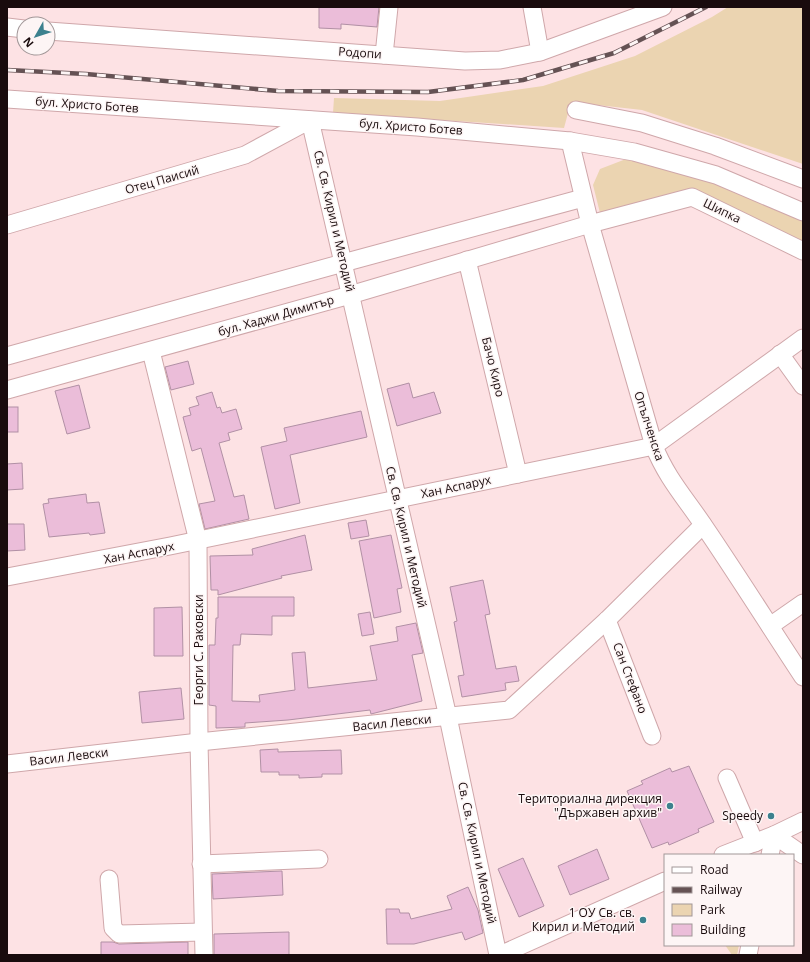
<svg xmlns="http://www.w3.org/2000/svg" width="810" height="962" font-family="'Open Sans',sans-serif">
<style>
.green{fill:#ebd4b1}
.building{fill:#ebbdd9;stroke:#b190a5}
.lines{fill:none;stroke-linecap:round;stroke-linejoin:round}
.minor-casing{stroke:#cfa7aa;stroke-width:19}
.minor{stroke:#fff;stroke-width:17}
.rail-casing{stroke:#655254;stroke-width:4.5}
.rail{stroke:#fdf5f5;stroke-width:3;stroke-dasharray:9;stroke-linecap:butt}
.poi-dot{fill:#3c818e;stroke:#fdf5f5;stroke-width:1.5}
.labels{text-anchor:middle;stroke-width:3;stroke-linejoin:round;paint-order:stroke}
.street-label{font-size:12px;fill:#190b0d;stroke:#fdf5f5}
.poi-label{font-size:12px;fill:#190b0d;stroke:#fdf5f5;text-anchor:end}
</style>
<rect width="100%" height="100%" fill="#fde2e4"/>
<g class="green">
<polygon points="728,7 803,7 803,164 642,110 571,102 564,128 333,113 334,98 440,101 543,86 635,56 712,17"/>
<polygon points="626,159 713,180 803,217 803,241 692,190 600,213 593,185 600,169"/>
<polygon points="725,945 739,945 737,955 732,955"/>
</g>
<g class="building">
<polygon points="319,7 379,7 377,27 341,24 341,29 319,28"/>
<polygon points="188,361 194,384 171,390 165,367"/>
<polygon points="409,383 413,398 434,392 441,413 397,426 387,389"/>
<polygon points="79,385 90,428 67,434 55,391"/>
<polygon points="212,392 217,408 220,407 222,413 236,409 242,429 228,433 230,440 219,443 234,497 244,495 249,519 205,529 199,504 215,501 201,448 192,451 183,417 191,415 189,408 199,405 196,397"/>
<rect x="7" y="407" width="11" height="25"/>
<polygon points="361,411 367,437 290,455 300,503 275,509 261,447 287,441 284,428"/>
<polygon points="22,463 23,489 7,490 7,464"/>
<polygon points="86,494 87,503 99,502 105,533 90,535 89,533 49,537 43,504 49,503 48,499"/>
<polygon points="366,520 369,536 351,539 348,523"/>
<polygon points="7,524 24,524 25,550 7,551"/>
<polygon points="305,535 312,570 281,576 282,578 218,595 218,590 211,590 210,556 253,555 252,549"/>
<polygon points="391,535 402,588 397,589 401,612 374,618 359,541"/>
<polygon points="483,580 490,614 485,615 496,669 516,666 519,681 505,683 506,690 462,697 458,676 464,675 454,622 457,621 450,587"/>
<polygon points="218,597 294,597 294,616 272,616 272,635 241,634 240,645 233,645 232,701 260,702 259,695 295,690 292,653 305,652 308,688 377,680 370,646 398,641 396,627 416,623 423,653 412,655 422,701 371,714 370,710 288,720 245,723 245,727 216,728 216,706 209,705 209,645 215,645 216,618 218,618"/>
<polygon points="182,607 183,656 154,656 154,608"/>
<polygon points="370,612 374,634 362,636 358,614"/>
<polygon points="181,688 184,719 142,723 139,692"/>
<polygon points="278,749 278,752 341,750 342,774 322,774 322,777 299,778 299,775 279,775 279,772 261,772 260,750"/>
<polygon points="689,766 714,822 698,829 699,832 669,845 668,842 652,848 627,791 643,784 641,781 670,768 672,772"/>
<polygon points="597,849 609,879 570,895 558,866"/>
<polygon points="523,858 544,906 519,917 498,869"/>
<polygon points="282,871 283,895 213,899 212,874"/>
<polygon points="468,887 478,910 483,933 465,940 462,932 414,944 387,944 386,909 399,909 400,913 409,913 411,919 452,909 447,896"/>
<polygon points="289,932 289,955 214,955 214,934"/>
<polygon points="101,942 113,942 119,944 188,942 188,955 101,955"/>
</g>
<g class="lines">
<defs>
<g id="minor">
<polyline points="532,7 540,52"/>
<polyline points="7,27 24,29"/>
<polyline points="48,31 465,61 500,60 540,52 663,7"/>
<polyline points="384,55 389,7"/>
<polyline points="7,99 417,127 570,141 634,152 716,175 803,212"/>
<polyline points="576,110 642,123 715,146 803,179"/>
<path d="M570 141 590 224 654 446C666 477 686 499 704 526 738 576 770 627 803 677"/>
<polyline points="7,225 245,155 310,120 448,717 498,955"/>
<polyline points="467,260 518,474"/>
<polyline points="151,351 198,541 199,742 204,955"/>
<polyline points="780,354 803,386"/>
<polyline points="7,356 343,263 583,198"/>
<polyline points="7,390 350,295 590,224 692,197 803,251"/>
<polyline points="7,577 170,546 654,446 803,338"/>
<polyline points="607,620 652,736"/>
<polyline points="770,626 803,603"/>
<polyline points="7,764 199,742 509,710 607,620 703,525"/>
<polyline points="727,778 755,843"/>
<polyline points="723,855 774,835 803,821"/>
<polyline points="770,855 774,835 803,855"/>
<polyline points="201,864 319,859"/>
<polyline points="109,879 113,928 119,934 203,932"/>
<polyline points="500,955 665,881"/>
<polyline points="748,955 750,945"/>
</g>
</defs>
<use href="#minor" class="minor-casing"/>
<use href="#minor" class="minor"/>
<defs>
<polyline id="rail" points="7,70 86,74 278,91 428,92 523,80 614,53 706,7"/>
</defs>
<use href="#rail" class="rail-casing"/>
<use href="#rail" class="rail"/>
</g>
<g class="poi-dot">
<circle cx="670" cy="806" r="4"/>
<circle cx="771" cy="816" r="4"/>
<circle cx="643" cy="920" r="4"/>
</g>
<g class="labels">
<g class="street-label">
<text transform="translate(360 53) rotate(4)" y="4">Родопи</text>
<text transform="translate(87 105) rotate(4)" y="4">бул. Христо Ботев</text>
<text transform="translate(411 127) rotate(4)" y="4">бул. Христо Ботев</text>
<text transform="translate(162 180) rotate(-16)" y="4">Отец Паисий</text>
<text transform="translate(722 211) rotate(26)" y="4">Шипка</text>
<text transform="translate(334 221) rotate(77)" y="4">Св. Св. Кирил и Методий</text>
<text transform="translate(276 316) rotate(-16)" y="4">бул. Хаджи Димитър</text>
<text transform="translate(493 367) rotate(76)" y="4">Бачо Киро</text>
<text transform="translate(649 426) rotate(72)" y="4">Опълченска</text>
<text transform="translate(456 487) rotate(-12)" y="4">Хан Аспарух</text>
<text transform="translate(406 537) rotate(77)" y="4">Св. Св. Кирил и Методий</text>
<text transform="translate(139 553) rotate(-11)" y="4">Хан Аспарух</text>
<text transform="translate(199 650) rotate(-90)" y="4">Георги С. Раковски</text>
<text transform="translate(630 678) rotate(69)" y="4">Сан Стефано</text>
<text transform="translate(392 723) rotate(-6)" y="4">Васил Левски</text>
<text transform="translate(69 757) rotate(-7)" y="4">Васил Левски</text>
<text transform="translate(477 853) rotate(78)" y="4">Св. Св. Кирил и Методий</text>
</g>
<g class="poi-label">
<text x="662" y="803">Териториална дирекция<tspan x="662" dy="14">"Държавен архив"</tspan></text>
<text x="763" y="820">Speedy</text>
<text x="635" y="917">1 ОУ Св. св.<tspan x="635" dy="14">Кирил и Методий</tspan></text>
</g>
</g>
<rect width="810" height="962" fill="none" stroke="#190b0d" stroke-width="16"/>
<rect x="664" y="854" width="130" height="92" fill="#fdf5f5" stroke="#a29798"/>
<rect x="672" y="867" width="20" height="6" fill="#ffffff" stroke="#a29798"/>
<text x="700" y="874" font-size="12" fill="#190b0d">Road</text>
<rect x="672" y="887" width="20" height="6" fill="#655254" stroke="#a29798"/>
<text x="700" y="894" font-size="12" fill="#190b0d">Railway</text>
<rect x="672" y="904" width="20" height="12" fill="#ebd4b1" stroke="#a29798"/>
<text x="700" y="914" font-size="12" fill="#190b0d">Park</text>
<rect x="672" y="924" width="20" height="12" fill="#ebbdd9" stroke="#a29798"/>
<text x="700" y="934" font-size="12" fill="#190b0d">Building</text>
<g transform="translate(36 36) rotate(231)"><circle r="19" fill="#fdf5f5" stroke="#a29798"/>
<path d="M0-3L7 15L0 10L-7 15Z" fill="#3c818e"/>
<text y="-6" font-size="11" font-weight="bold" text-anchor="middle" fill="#190b0d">N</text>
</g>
</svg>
